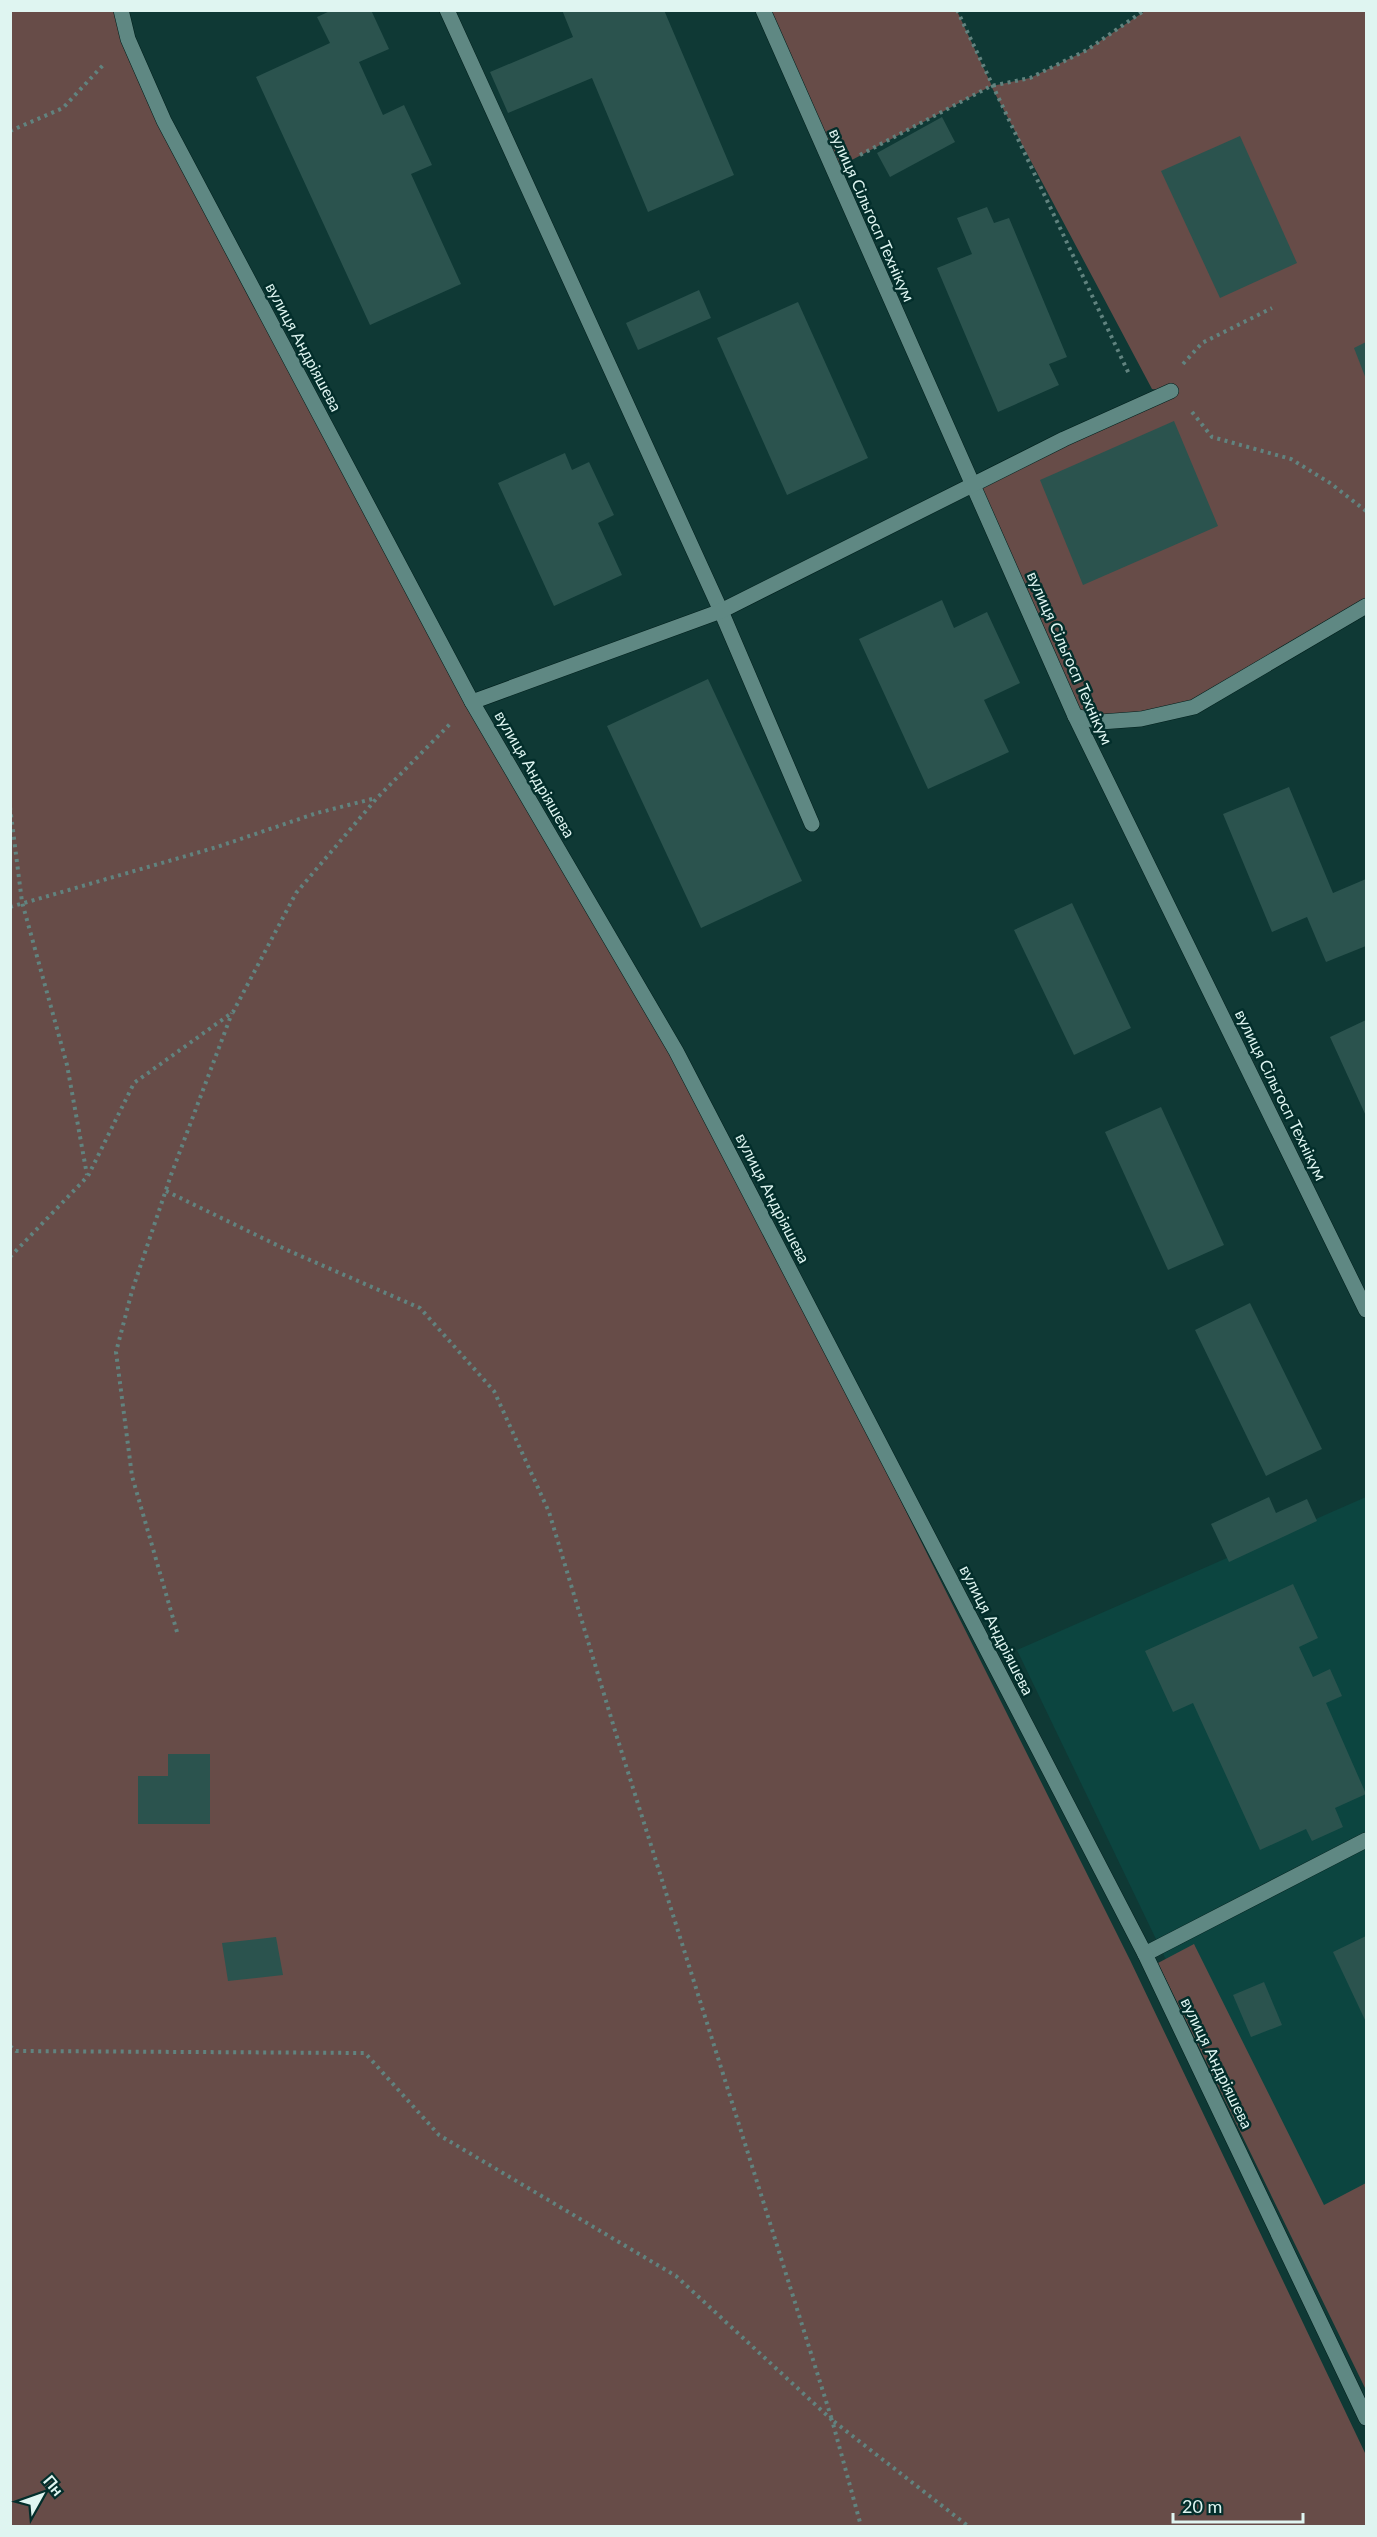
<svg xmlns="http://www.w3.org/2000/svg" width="1377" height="2537" font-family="Lato,sans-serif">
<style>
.built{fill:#0c4540}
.green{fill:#674c48}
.building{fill:#2b534e}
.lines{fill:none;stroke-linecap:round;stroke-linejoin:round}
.lane-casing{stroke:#011f1c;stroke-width:16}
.street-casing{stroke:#011f1c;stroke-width:16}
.secondary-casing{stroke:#011f1c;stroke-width:16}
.path{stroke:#61837f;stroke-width:4;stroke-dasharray:3 4.5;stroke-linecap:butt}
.lane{stroke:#5f8883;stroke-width:15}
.street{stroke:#5f8883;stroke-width:15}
.secondary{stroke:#5f8883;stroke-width:15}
.labels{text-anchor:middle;stroke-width:5;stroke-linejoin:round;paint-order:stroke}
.street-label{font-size:16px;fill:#dff5f1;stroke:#032e2b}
</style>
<rect width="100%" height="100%" fill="#0f3935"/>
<polygon class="built" points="1366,1497 1366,2376 1017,1650"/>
<g class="green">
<polygon points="121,10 128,39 472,702 676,1051 1130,1960 1366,2455 1366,2526 11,2526 10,11"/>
<polygon points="763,11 957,11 992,86 1030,78 1087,50 1145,11 1366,11 1366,606 1194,707 1141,719 1075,716 973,486 1170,391 1152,389 991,86 833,170"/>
<polygon points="1194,1944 1324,2205 1366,2183 1366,2390 1158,1963"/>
</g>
<g class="building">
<polygon points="332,10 371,10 389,49 359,62 383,115 404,105 432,165 411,174 461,284 370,325 256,77 330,43 317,17"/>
<polygon points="562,10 664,10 734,175 648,212 592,78 508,113 490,72 573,37"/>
<polygon points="942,117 955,142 890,177 877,153"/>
<polygon points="1240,136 1297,263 1220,298 1161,171"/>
<polygon points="987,207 994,223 1009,218 1067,357 1049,364 1059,385 998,412 937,268 972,254 957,218"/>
<polygon points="699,290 711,318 638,350 626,323"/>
<polygon points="798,302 868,458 787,495 717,338"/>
<polygon points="1366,342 1366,379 1354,348"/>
<polygon points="1174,421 1218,526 1083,585 1040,480"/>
<polygon points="565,453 572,470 589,462 614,515 598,523 622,575 554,606 498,483"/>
<polygon points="942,600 954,628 987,612 1020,683 984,700 1009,752 928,789 859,639"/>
<polygon points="708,679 802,881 701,928 607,726"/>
<polygon points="1289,787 1333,893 1366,879 1366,946 1326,962 1307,917 1272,932 1223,814"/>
<polygon points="1072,903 1131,1028 1074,1055 1014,930"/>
<polygon points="1366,1020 1366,1116 1330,1037"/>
<polygon points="1161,1107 1224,1245 1168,1270 1105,1132"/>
<polygon points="1250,1303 1322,1449 1266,1476 1195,1330"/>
<polygon points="1269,1497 1276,1513 1307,1499 1317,1521 1229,1562 1211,1524"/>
<polygon points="1293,1584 1318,1638 1299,1647 1313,1677 1330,1669 1342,1696 1326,1703 1366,1794 1335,1808 1343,1827 1312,1841 1306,1829 1260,1850 1193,1703 1173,1712 1145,1651"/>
<polygon points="168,1754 210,1754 210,1824 138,1824 138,1776 168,1776"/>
<polygon points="1366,1936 1366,2022 1333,1952"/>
<polygon points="276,1937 283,1975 228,1981 222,1943"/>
<polygon points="1264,1982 1282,2025 1251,2037 1233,1995"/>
</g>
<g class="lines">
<defs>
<polyline id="lane" points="1145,1954 1366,1840"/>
<g id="street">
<polyline points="447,10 721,611 812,824"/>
<polyline points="763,10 1075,716 1366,1310"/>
<polyline points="472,702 721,611 1064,439 1171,391"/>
<polyline points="1075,716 1100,722 1141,719 1194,707 1366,606"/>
</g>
<polyline id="secondary" points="121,10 128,39 164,121 472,702 676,1051 1145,1954 1366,2418"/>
</defs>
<use href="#lane" class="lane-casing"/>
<use href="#street" class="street-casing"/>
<use href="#secondary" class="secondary-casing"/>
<g class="path">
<polyline points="957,10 1130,376"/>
<polyline points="10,131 63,108 105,63"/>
<polyline points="860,155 991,86 1030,78 1087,50 1145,10"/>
<polyline points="1183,364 1202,343 1272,308"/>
<polyline points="1192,412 1212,437 1291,459 1330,483 1366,511"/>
<polyline points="10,807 22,902 67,1065 87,1175"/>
<polyline points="10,907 217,847 317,813 376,798"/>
<polyline points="166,1191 287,1250 420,1308 494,1391 549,1512 616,1734 832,2420 968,2526"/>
<polyline points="10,1257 88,1176 134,1083 233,1012 296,893 377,798 450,724"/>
<polyline points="177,1632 132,1476 116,1352 132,1291 171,1175 232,1013"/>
<polyline points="10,2046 16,2051 365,2053 439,2135 676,2276 832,2420 861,2526"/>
</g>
<use href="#lane" class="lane"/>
<use href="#street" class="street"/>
<use href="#secondary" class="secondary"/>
</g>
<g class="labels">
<g class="street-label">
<text transform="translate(872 215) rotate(66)" y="6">вулиця Сільгосп Технікум</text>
<text transform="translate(304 347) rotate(62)" y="6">вулиця Андріяшева</text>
<text transform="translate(1070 658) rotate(66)" y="6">вулиця Сільгосп Технікум</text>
<text transform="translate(535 774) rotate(60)" y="6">вулиця Андріяшева</text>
<text transform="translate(1281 1095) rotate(64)" y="6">вулиця Сільгосп Технікум</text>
<text transform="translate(773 1198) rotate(63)" y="6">вулиця Андріяшева</text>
<text transform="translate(997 1630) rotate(63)" y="6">вулиця Андріяшева</text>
<text transform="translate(1217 2063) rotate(64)" y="6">вулиця Андріяшева</text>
</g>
</g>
<rect width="1377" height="2537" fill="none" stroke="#dff5f1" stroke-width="24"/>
<g transform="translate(42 2495) rotate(50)" stroke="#032e2b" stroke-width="4.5" paint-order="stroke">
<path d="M0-4.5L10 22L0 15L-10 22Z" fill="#dff5f1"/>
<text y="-9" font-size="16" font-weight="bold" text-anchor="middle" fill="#dff5f1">Пн</text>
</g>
<path d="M1173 2513v9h130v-9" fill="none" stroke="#dff5f1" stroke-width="3"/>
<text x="1182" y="2513" font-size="18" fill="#dff5f1" stroke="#032e2b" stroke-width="4.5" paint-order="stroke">20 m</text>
</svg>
